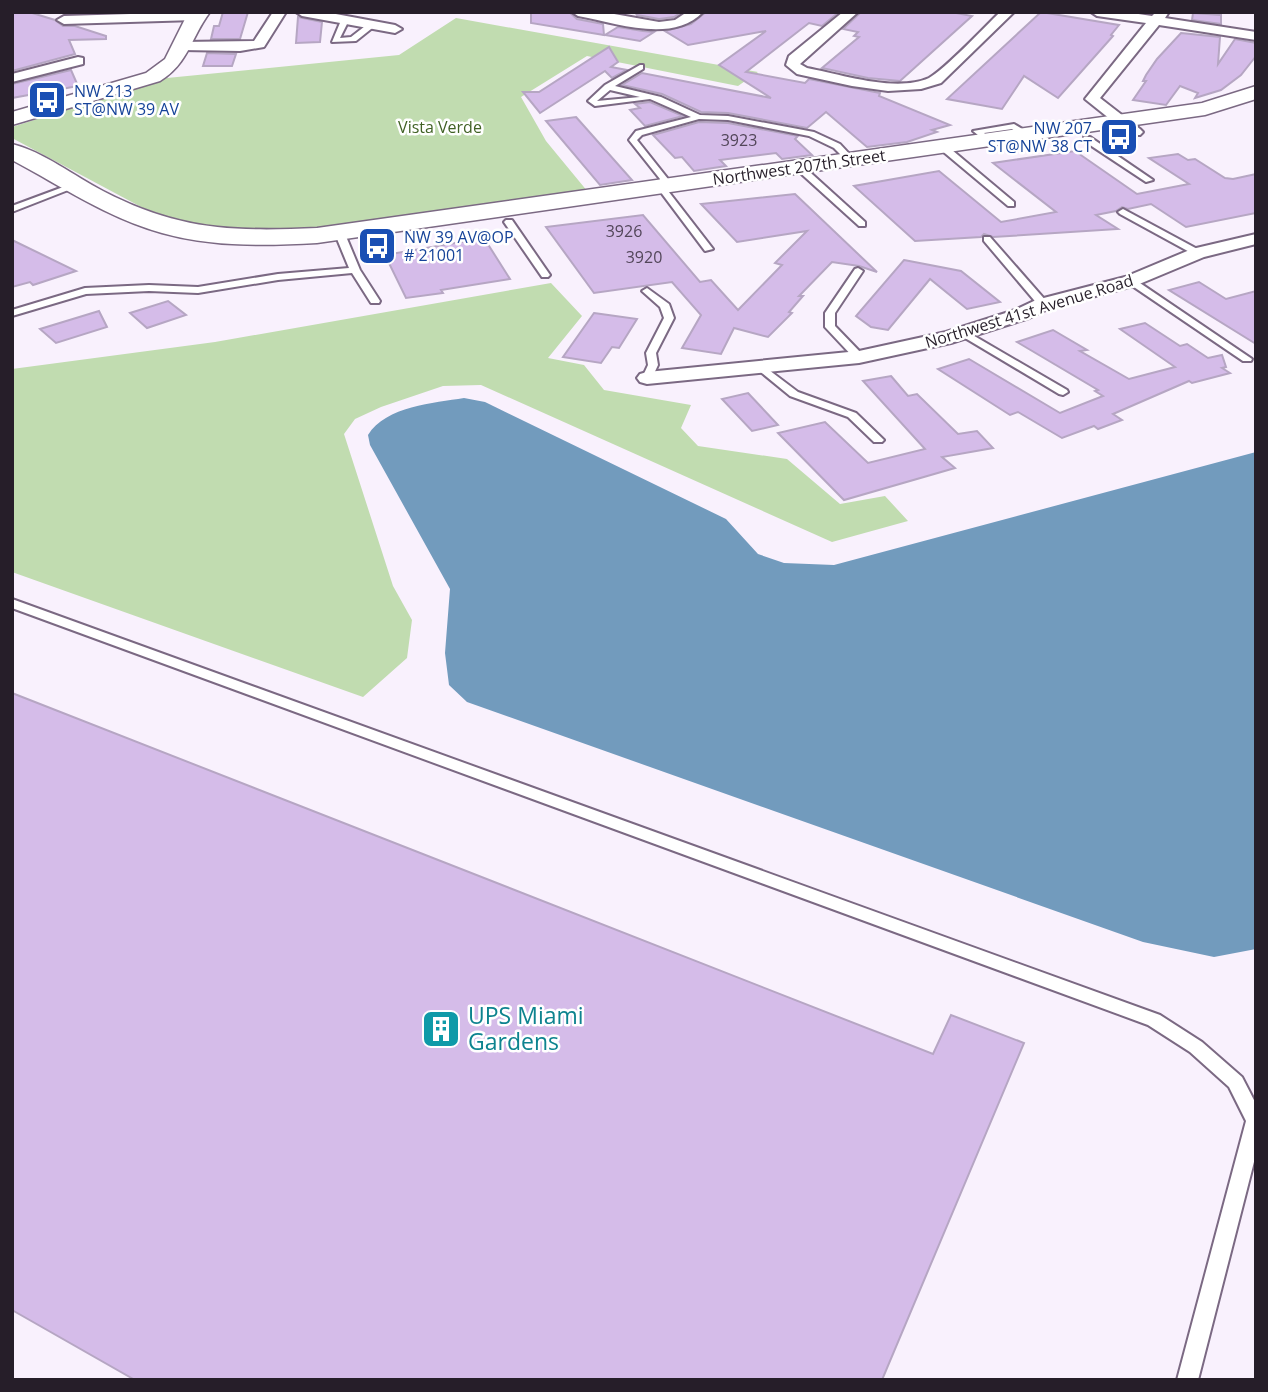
<svg xmlns="http://www.w3.org/2000/svg" width="1268" height="1392" font-family="'Open Sans',sans-serif">
<style>
.green{fill:#c1dcb0}
.water{fill:#729bbd}
.building{fill:#d5bce9;stroke:#b6a6c3;stroke-width:2}
.lines{fill:none;stroke-linecap:round;stroke-linejoin:round}
.lane-casing{stroke:#7b6983;stroke-width:4}
.street-casing{stroke:#7b6983;stroke-width:4}
.secondary-casing{stroke:#7b6983;stroke-width:3}
.lane{fill:#fff;fill-rule:evenodd}
.street{fill:#fff;fill-rule:evenodd}
.secondary{fill:#fff;fill-rule:evenodd}
.labels{text-anchor:middle;stroke-width:5;stroke-linejoin:round;paint-order:stroke}
.far-transit-label{font-size:16px;fill:#164399;stroke:#fff;text-anchor:start}
.far-park-label{font-size:16px;fill:#406124;stroke:#fff}
.number-label{font-size:16px;fill:#524659}
.far-street-label{font-size:16px;fill:#261e29;stroke:#fff}
.near-culture-label{font-size:23px;fill:#0d838f;stroke:#fff;text-anchor:start}
</style>
<rect width="100%" height="100%" fill="#f9f1fd"/>
<g class="green">
<polygon points="456,18 758,72 738,86 587,56 521,97 546,141 588,192 293,231 214,227 181,221 143,208 12,138 12,127 167,78 399,55"/>
<polygon points="551,283 582,316 548,358 584,365 604,390 691,405 681,428 698,446 787,459 840,504 885,496 908,521 832,542 481,385 443,386 381,407 355,419 344,434 393,586 412,620 407,658 363,697 12,572 12,369 215,342"/>
</g>
<path class="water" d="M464 398 485 402 726 519 758 554 784 563 834 565 1256 452V949L1214 957 1143 942 467 702 449 685 445 653 450 589 370 445 368 435C386 406 434 403 464 398Z"/>
<g class="building">
<polygon points="12,12 29,12 55,20 63,26 75,26 106,36 106,39 69,40 75,54 12,71"/>
<polygon points="223,12 248,12 240,39 211,39 214,26 219,26"/>
<polygon points="531,12 569,12 577,19 603,24 604,35 531,23"/>
<polygon points="635,12 682,12 674,17 659,19 637,15"/>
<polygon points="706,12 839,12 822,26 809,23 746,72 805,83 809,79 880,93 879,96 950,125 932,130 937,132 907,142 867,147 826,112 807,128 728,113 701,112 662,94 622,85 642,73 771,98 719,65 766,31 688,45 665,31 691,24"/>
<polygon points="861,12 951,12 972,16 900,81 868,78 822,68 859,37 854,36 858,32 843,29"/>
<polygon points="1041,12 1119,25 1111,35 1113,36 1058,98 1024,76 1002,109 947,99"/>
<polygon points="1193,13 1221,15 1221,24 1192,20"/>
<polygon points="298,17 322,22 320,42 296,43"/>
<polygon points="618,27 643,31 654,32 640,41 605,35"/>
<polygon points="1181,33 1220,37 1218,64 1235,39 1256,43 1256,56 1241,75 1221,90 1195,98 1198,93 1180,86 1166,105 1133,100 1146,81 1143,81 1146,75 1157,59"/>
<polygon points="609,47 618,62 611,67 627,70 612,78 605,71 540,113 523,92 539,92"/>
<polygon points="207,53 236,54 232,66 203,66"/>
<polygon points="71,70 78,86 12,98 12,84"/>
<polygon points="650,102 683,116 645,126 630,110 640,108 635,104"/>
<polygon points="576,117 632,180 600,185 546,121"/>
<polygon points="699,122 728,123 798,136 795,139 812,155 782,159 776,153 720,160 726,166 694,171 682,157 675,158 653,135"/>
<polygon points="1075,151 1137,194 1189,184 1149,158 1178,154 1188,160 1195,159 1225,178 1233,179 1256,174 1256,213 1186,227 1151,204 1128,209 1122,207 1116,211 1096,215 1118,229 993,237 984,234 981,237 915,241 854,186 939,171 1001,222 1056,212 993,163"/>
<polygon points="795,194 877,272 859,266 832,262 799,296 803,296 789,312 792,313 768,337 734,328 721,354 682,348 701,315 672,282 594,293 546,227 643,215 700,282 711,280 738,310 782,265 775,263 807,231 737,242 701,204"/>
<polygon points="484,238 510,279 441,290 443,293 406,298 385,255"/>
<polygon points="12,240 76,271 33,285 30,282 12,287"/>
<polygon points="904,260 961,271 1000,302 967,309 930,279 888,330 871,327 856,316"/>
<polygon points="1199,282 1226,299 1256,291 1256,344 1169,290"/>
<polygon points="168,301 186,315 147,328 130,313"/>
<polygon points="99,311 107,327 56,343 40,329"/>
<polygon points="594,313 637,319 619,348 612,347 601,363 563,357"/>
<polygon points="1145,323 1180,346 1187,344 1208,358 1222,355 1226,367 1222,368 1230,373 1192,383 1189,381 1113,414 1122,420 1098,429 1094,426 1062,438 1018,412 1010,415 938,369 969,359 1060,413 1103,396 1095,391 1098,390 1017,342 1053,330 1087,350 1080,351 1129,379 1175,367 1120,329"/>
<polygon points="891,376 908,396 917,394 958,434 977,431 993,448 942,457 955,468 844,500 778,433 825,422 868,463 925,449 863,381"/>
<polygon points="748,393 778,425 752,431 722,399"/>
<polygon points="12,693 933,1054 951,1015 1024,1043 882,1380 135,1380 12,1310"/>
</g>
<g class="lines">
<defs>
<g id="lane">
<polygon points="342,18 349,20 340,38 351,37 369,23 376,25 356,41 332,42"/>
<path d="M640 65H643V69L615 86 661 97 700 115 728 116 814 132 840 144 854 159 847 161 834 148 809 136 728 120 699 119 642 135 637 140 668 179 665 187 713 249 705 251 657 187 660 179 629 140 636 131 691 117 650 99 595 106 588 101 605 85ZM610 90 640 97 597 101Z"/>
<polygon points="1014,124 1029,133 1029,137 1023,137 1012,129 984,133 993,141 989,144 973,131"/>
<polygon points="1084,137 1090,137 1153,180 1146,182 1084,141"/>
<polygon points="940,145 946,145 1014,202 1014,206 1008,206 940,149"/>
<polygon points="796,165 802,165 865,222 865,226 859,226 796,169"/>
<polygon points="74,183 81,185 12,212 12,206"/>
<polygon points="1123,209 1201,251 1203,253 1195,255 1120,214 1118,212"/>
<polygon points="506,220 512,220 550,275 548,277 542,277 504,222"/>
<polygon points="340,231 345,234 360,270 380,301 379,303 371,303 352,273 278,280 198,293 149,291 86,294 12,316 12,310 85,288 149,285 198,287 278,274 349,268 335,234"/>
<polygon points="984,237 990,237 1047,302 1047,306 1039,306 984,241"/>
<polygon points="858,268 863,271 835,313 835,326 863,355 864,357 859,360 855,359 825,327 825,313 855,269"/>
<polygon points="1131,278 1134,279 1252,359 1251,361 1243,361 1128,283 1126,281"/>
<polygon points="647,288 669,304 674,318 656,353 658,365 651,380 647,381 642,378 648,365 646,353 664,318 660,307 642,291"/>
<polygon points="964,330 1067,390 1068,392 1063,395 1059,394 960,335 959,333"/>
<polygon points="761,364 798,392 856,413 884,440 882,442 874,442 848,417 790,396 757,369 757,365"/>
<polygon points="12,599 1160,1015 1202,1042 1242,1077 1256,1104 1256,1154 1198,1380 1177,1380 1246,1121 1229,1087 1190,1052 1148,1025 12,608"/>
</g>
<g id="street">
<polygon points="196,12 202,16 195,20 64,24 57,20 64,16"/>
<polygon points="273,12 286,12 264,47 240,51 182,50 175,46 182,42 254,41"/>
<polygon points="296,12 325,12 395,25 402,29 395,33 302,16"/>
<path d="M572 12H603L659 22 675 20 687 12H703C672 44 617 23 578 16Z"/>
<path d="M843 12H858L800 64 807 68C840 74 896 93 929 78 944 70 985 27 1000 12H1014L941 83 921 89 888 91 852 86 797 74 786 65 789 56Z"/>
<polygon points="1091,12 1125,12 1152,16 1156,12 1169,12 1165,18 1256,32 1256,40 1159,25 1100,98 1140,129 1143,132 1140,135 1130,135 1085,99 1146,23 1097,16"/>
<polygon points="78,57 83,58 83,64 12,82 12,74"/>
<polygon points="1256,234 1256,244 1204,257 1137,285 1050,308 1029,318 951,343 859,363 647,384 640,382 637,378 640,374 647,372 859,351 946,332 1015,310 1036,300 1125,277 1192,249"/>
</g>
<g id="secondary">
<path d="M210 12C191 37 189 63 160 81L12 125V112L146 73 165 59 188 13Z"/>
<path d="M1256 86V99L1205 115 317 243C265 246 212 247 162 233 108 218 61 186 12 160V144C44 152 74 176 103 191 178 230 233 232 317 228L1202 103Z"/>
</g>
</defs>
<use href="#lane" class="lane-casing"/>
<use href="#street" class="street-casing"/>
<use href="#secondary" class="secondary-casing"/>
<use href="#lane" class="lane"/>
<use href="#street" class="street"/>
<use href="#secondary" class="secondary"/>
</g>
<defs>
<symbol id="bus-square" viewBox="-11 -11 22 22"><rect x="-9" y="-9" width="18" height="18" rx="4" fill="#1a4fb4" stroke="#fff"/><path d="M-5-6H5V4H4V6H2V4H-2V6H-4V4H-5ZM-3.5-4V0h7V-4ZM-3.5 1.2v1.5H-2V1.2ZM2 1.2v1.5H3.5V1.2Z" fill="#fff"/></symbol>
<symbol id="building-square" viewBox="-11 -11 22 22"><rect x="-9" y="-9" width="18" height="18" rx="4" fill="#0f9aa8" stroke="#fff"/><path d="M-4-6H4V6H1V3H-1V6H-4ZM-2.5-4.3h1.7v1.8h-1.7ZM.8-4.3h1.7v1.8H.8ZM-2.5-1h1.7V.8h-1.7ZM.8-1h1.7V.8H.8Z" fill="#fff"/></symbol>
</defs>
<g fill-rule="evenodd">
<use href="#bus-square" x="25" y="78" width="44" height="44"/>
<use href="#bus-square" x="1097" y="115" width="44" height="44"/>
<use href="#bus-square" x="355" y="224" width="44" height="44"/>
<use href="#building-square" x="419" y="1007" width="44" height="44"/>
</g>
<g class="labels">
<g class="far-transit-label">
<text x="74" y="97">NW 213<tspan x="74" dy="18">ST@NW 39 AV</tspan></text>
<text x="1092" y="134" text-anchor="end">NW 207<tspan x="1092" dy="18">ST@NW 38 CT</tspan></text>
<text x="404" y="243">NW 39 AV@OP<tspan x="404" dy="18"># 21001</tspan></text>
</g>
<g class="far-park-label">
<text x="440" y="133">Vista Verde</text>
</g>
<g class="number-label">
<text x="739" y="146">3923</text>
<text x="624" y="237">3926</text>
<text x="644" y="263">3920</text>
</g>
<g class="far-street-label">
<text transform="translate(799 167) rotate(-8)" y="6">Northwest 207th Street</text>
<text transform="translate(1029 311) rotate(-17)" y="6">Northwest 41st Avenue Road</text>
</g>
<g class="near-culture-label">
<text x="468" y="1024">UPS Miami<tspan x="468" dy="26">Gardens</tspan></text>
</g>
</g>
<rect width="1268" height="1392" fill="none" stroke="#261e29" stroke-width="28"/>
</svg>
